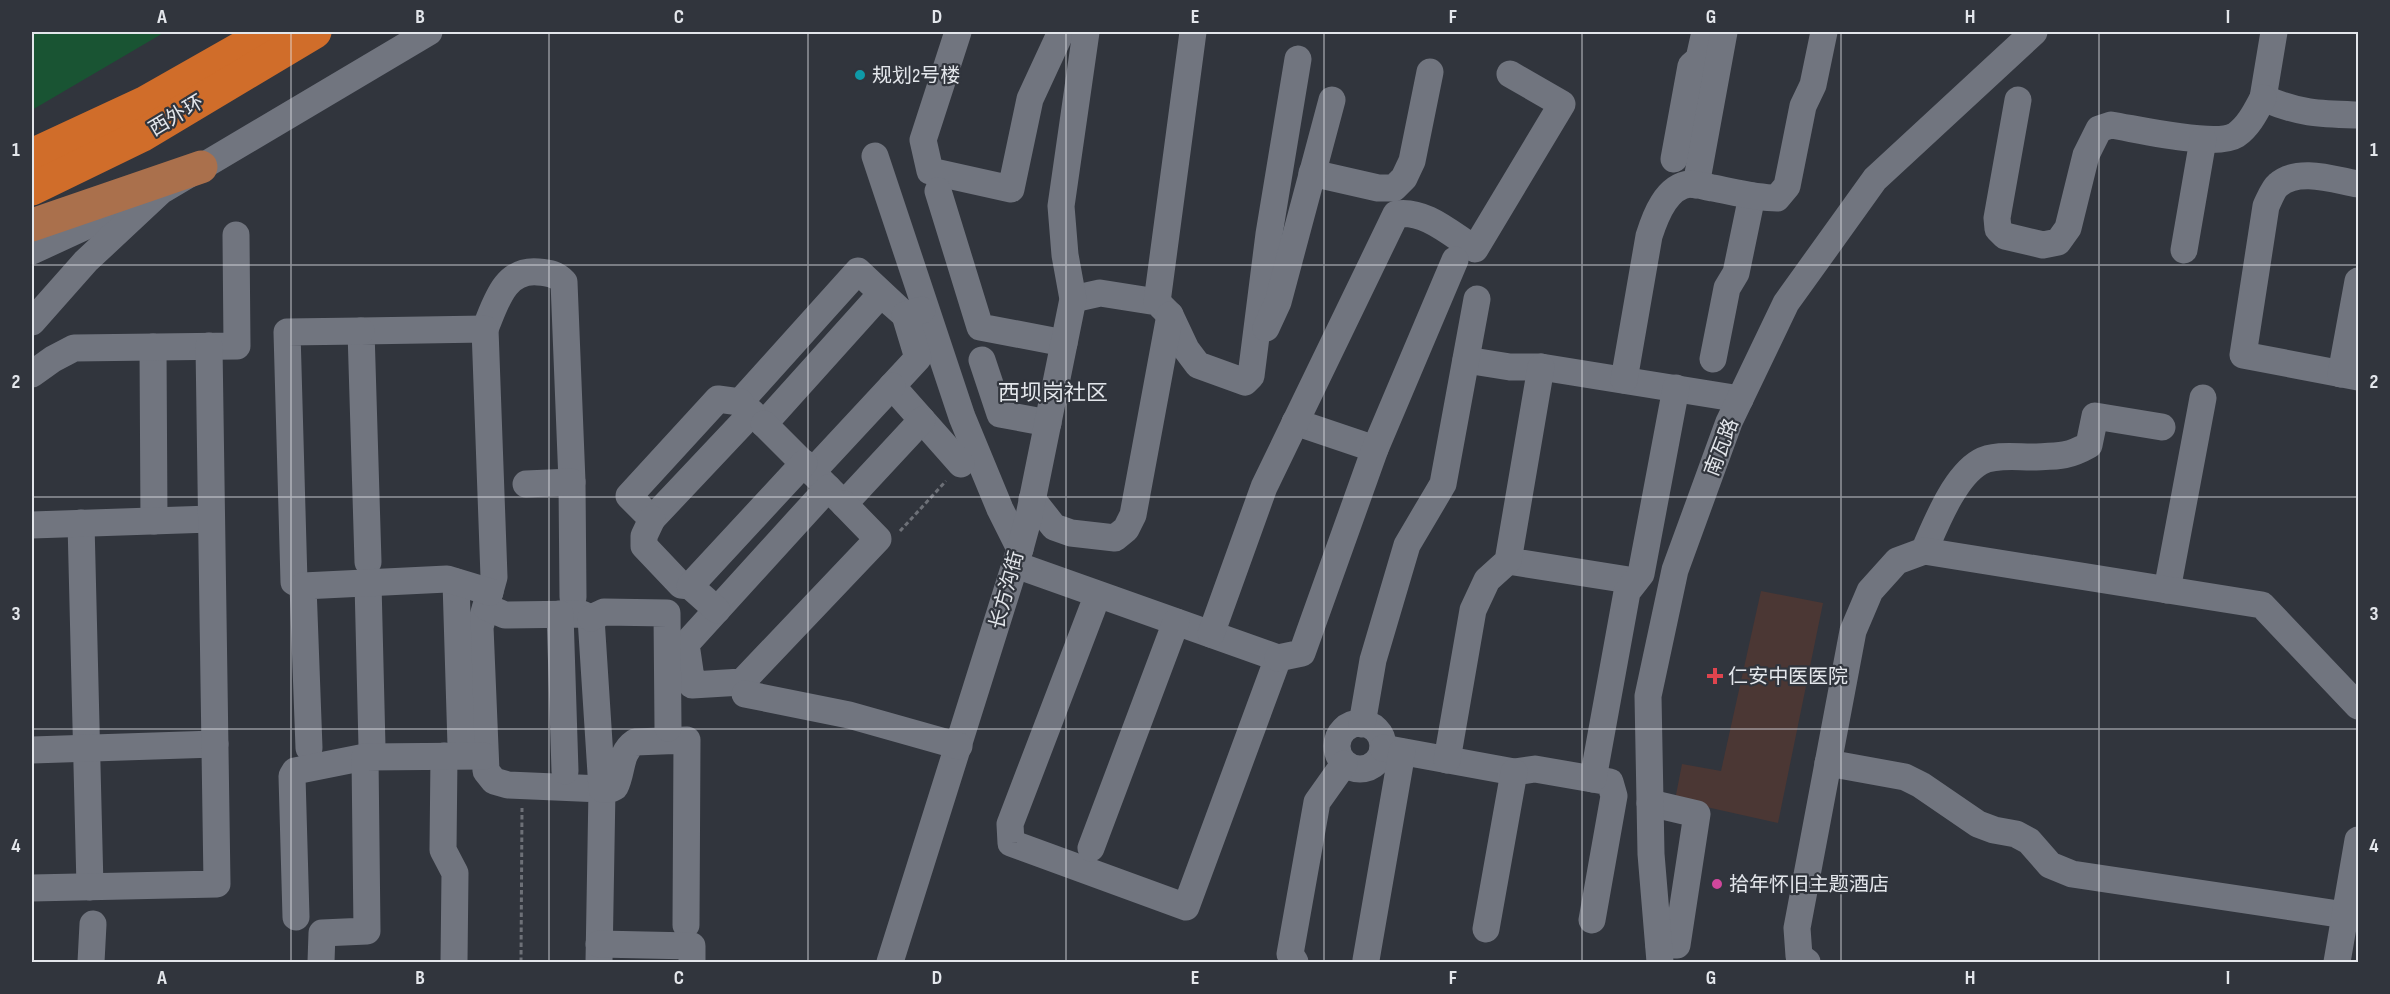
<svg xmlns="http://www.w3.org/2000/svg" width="2390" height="994" font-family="'Sofia Sans Condensed','Noto Sans SC',sans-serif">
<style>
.education{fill:#4b3734}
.green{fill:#195433}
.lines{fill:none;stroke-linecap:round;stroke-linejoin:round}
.path{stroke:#6d7077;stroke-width:3;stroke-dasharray:4.5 3;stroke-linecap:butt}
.minor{stroke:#71757f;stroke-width:27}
.major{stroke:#aa704c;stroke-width:33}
.highway{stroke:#d06d2a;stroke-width:33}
.grid{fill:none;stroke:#e3e6eb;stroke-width:1.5;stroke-opacity:0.55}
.culture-dot{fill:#0f9aa8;stroke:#31353d;stroke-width:2}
.health-dot{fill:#e0444e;stroke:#31353d;stroke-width:2}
.hotel-dot{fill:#d1479c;stroke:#31353d;stroke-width:2}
.labels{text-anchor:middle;stroke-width:4.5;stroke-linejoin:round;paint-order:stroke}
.poi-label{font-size:20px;fill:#e3e6eb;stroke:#31353d;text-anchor:start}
.street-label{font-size:20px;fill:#e3e6eb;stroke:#31353d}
.quarter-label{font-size:22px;fill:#e3e6eb;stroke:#31353d}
.neatline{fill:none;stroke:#e3e6eb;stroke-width:2}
.grid-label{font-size:20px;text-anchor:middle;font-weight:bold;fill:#e3e6eb}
</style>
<rect width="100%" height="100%" fill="#31353d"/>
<polygon class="education" points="1761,591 1823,603 1778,823 1675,800 1682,764 1721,771"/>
<polygon class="green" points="32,32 165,32 32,110"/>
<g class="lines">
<g class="path">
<polyline points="900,531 946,481"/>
<polyline points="521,962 522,808"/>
</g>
<g class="minor">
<polyline points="958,32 923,140 930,171 1011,189 1030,99 1061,32"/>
<path d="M2274 32 2263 98C2301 114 2319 114 2358 115"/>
<path d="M2018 100 1997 218 1998 229 2005 236 2043 245 2058 242 2068 228 2086 155 2099 129 2111 125C2137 129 2216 148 2236 135 2249 126 2256 111 2263 98"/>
<polyline points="875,156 962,417 1000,509 1020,549 890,962"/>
<polyline points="1674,159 1691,66 1699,59 1705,32"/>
<polyline points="1312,173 1378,188 1394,188 1404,178 1412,161 1430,72"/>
<path d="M2358 184C2335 180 2298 167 2278 185 2273 189 2269 200 2266 206L2243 355 2358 377"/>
<polyline points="1696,185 1724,32"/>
<polyline points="938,191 980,327 1064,343"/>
<polyline points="2184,250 2203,140"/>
<polyline points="32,251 136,203"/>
<polygon points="858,271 905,315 881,294 764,424 740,402"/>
<polyline points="1073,299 1100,293 1157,302 1170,315 1186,349 1198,365 1245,382 1251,376 1269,234 1298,59"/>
<polyline points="1157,302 1193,32"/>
<polyline points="922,310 905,315 918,358 892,386 961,464"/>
<polyline points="32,322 86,261 161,191 429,32"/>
<polyline points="1266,328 1278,302 1332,100"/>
<path d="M485 329C496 303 504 269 538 272 550 273 556 274 564 282L572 482 573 597"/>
<polyline points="153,347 154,521"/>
<polyline points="1713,359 1727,288 1736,273 1752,196"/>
<polyline points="982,360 1000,414 1048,423"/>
<polyline points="1466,360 1510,367 1541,367 1740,399"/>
<polyline points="32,374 53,359 74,348 237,346 236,235"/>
<polyline points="2341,374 2358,281"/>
<path d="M1624 380 1649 236C1655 217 1666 186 1690 184 1697 184 1706 187 1713 188 1734 192 1755 198 1777 198L1787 186 1803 106 1813 85 1824 32"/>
<polyline points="740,402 718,399 629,496 652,519 752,413"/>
<polyline points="1295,422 1375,449"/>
<polyline points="764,424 844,504 922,420"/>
<polyline points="812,472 892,386"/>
<polyline points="526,484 572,482"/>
<polyline points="828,488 686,644 692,685 742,682 878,539 844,504"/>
<polyline points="1032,499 1054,527 1071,533 1115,538 1126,529 1133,515 1170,315"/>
<polyline points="652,519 644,536 644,546 681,585 690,586"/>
<polyline points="81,523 90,887"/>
<polyline points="32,525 211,519"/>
<polyline points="1020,549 1029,516 1073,299 1065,255 1061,206 1086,32"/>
<path d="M1924 551C1936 524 1954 477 1980 462 1994 454 2016 457 2031 457 2056 456 2066 458 2089 445L2095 416 2162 427"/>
<polyline points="1508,561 1635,581"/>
<polyline points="368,562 361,331 485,329 494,577 480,627 486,771 494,781 508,785 602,789 599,962"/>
<polyline points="1016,565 1278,658 1186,907 1011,843 1010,824 1098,594"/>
<polyline points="294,582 287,332 361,331"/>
<polyline points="456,582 461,746"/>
<polyline points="368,583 372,747"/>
<polyline points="2167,590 2203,398"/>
<path d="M486 607 505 615 582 614 591 618 602 789H611L615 787C623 771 619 753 635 742L687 740 686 925"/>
<polyline points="717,610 690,586 804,463"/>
<polyline points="560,614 565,771"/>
<polyline points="591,618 604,612 667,613 668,728"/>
<path d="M1211 634 1264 487 1396 214C1425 209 1452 235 1475 249L1562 104 1510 74"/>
<polyline points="1278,658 1302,653 1375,449 1455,260"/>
<polyline points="745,694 849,715 959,746"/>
<circle cx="1360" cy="746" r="23"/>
<polyline points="1362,724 1373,660 1407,545 1443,484 1477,299"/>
<polyline points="309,748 303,586 447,579 490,592"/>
<polyline points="1383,748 1514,772 1535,769 1610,782 1614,796 1592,920"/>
<polyline points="32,750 215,744"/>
<polyline points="444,756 443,850 455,873 454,962"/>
<polyline points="1447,760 1473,610 1487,580 1508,561 1541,367"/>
<polyline points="1828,763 1905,777 1921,785 1978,824 1994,830 2016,834 2029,841 2050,865 2072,874 2345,915"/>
<polyline points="1593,779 1627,592 1641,574 1676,388"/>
<polyline points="1650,803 1697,814 1677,945 1659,945"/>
<polyline points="1091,848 1176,622"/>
<polyline points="32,888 217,884 209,346"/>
<polyline points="296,917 292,776 295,771 365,757"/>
<polyline points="1486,929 1514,772"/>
<polyline points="599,944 692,946 692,962"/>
<polyline points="1366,960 1402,752"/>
<polyline points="91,962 93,924"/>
<polyline points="321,962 322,933 367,931 365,757 484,756"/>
<polyline points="1295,962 1290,954 1317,802 1344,764"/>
<polyline points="1660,962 1651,854 1648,696 1675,570 1729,422 1786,303 1875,179 2034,32"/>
<polyline points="1807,962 1799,956 1797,928 1853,631 1870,591 1897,561 1924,551 2262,605 2358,706"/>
<polyline points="2337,962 2358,840"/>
</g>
<polyline class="major" points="32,225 201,167"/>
<g class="highway">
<polyline points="32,155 144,103 269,32"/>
<polyline points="32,189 141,136 315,32"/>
</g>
</g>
<path class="grid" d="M291 32V962M549 32V962M808 32V962M1066 32V962M1324 32V962M1582 32V962M1841 32V962M2099 32V962M32 265H2358M32 497H2358M32 729H2358"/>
<circle class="culture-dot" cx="860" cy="75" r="6"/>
<path class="health-dot" d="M1712 667h6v6h6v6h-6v6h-6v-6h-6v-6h6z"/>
<circle class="hotel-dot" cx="1717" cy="884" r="6"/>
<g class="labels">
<g class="poi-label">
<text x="872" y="82">规划2号楼</text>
<text x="1728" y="683">仁安中医医院</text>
<text x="1729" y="891">拾年怀旧主题酒店</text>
</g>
<g class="street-label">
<text transform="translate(176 115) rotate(-31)" y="7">西外环</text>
<text transform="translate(1721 447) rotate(-69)" y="7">南瓦路</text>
<text transform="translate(1006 590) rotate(-75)" y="7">长方沟街</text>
</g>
<g class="quarter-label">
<text x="1053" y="400">西坝岗社区</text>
</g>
</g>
<rect width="2390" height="994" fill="none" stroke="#31353d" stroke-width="66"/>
<rect x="33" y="33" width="2324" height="928" class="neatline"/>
<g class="grid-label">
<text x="162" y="23">A</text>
<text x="420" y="23">B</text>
<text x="679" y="23">C</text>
<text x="937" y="23">D</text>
<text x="1195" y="23">E</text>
<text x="1453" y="23">F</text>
<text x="1711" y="23">G</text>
<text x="1970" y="23">H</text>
<text x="2228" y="23">I</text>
<text x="16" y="156">1</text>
<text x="2374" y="156">1</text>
<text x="16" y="388">2</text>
<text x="2374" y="388">2</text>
<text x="16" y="620">3</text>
<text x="2374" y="620">3</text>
<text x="16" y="852">4</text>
<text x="2374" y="852">4</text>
<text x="162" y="984">A</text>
<text x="420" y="984">B</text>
<text x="679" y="984">C</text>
<text x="937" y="984">D</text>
<text x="1195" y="984">E</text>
<text x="1453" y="984">F</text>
<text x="1711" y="984">G</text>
<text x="1970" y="984">H</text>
<text x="2228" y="984">I</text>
</g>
</svg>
